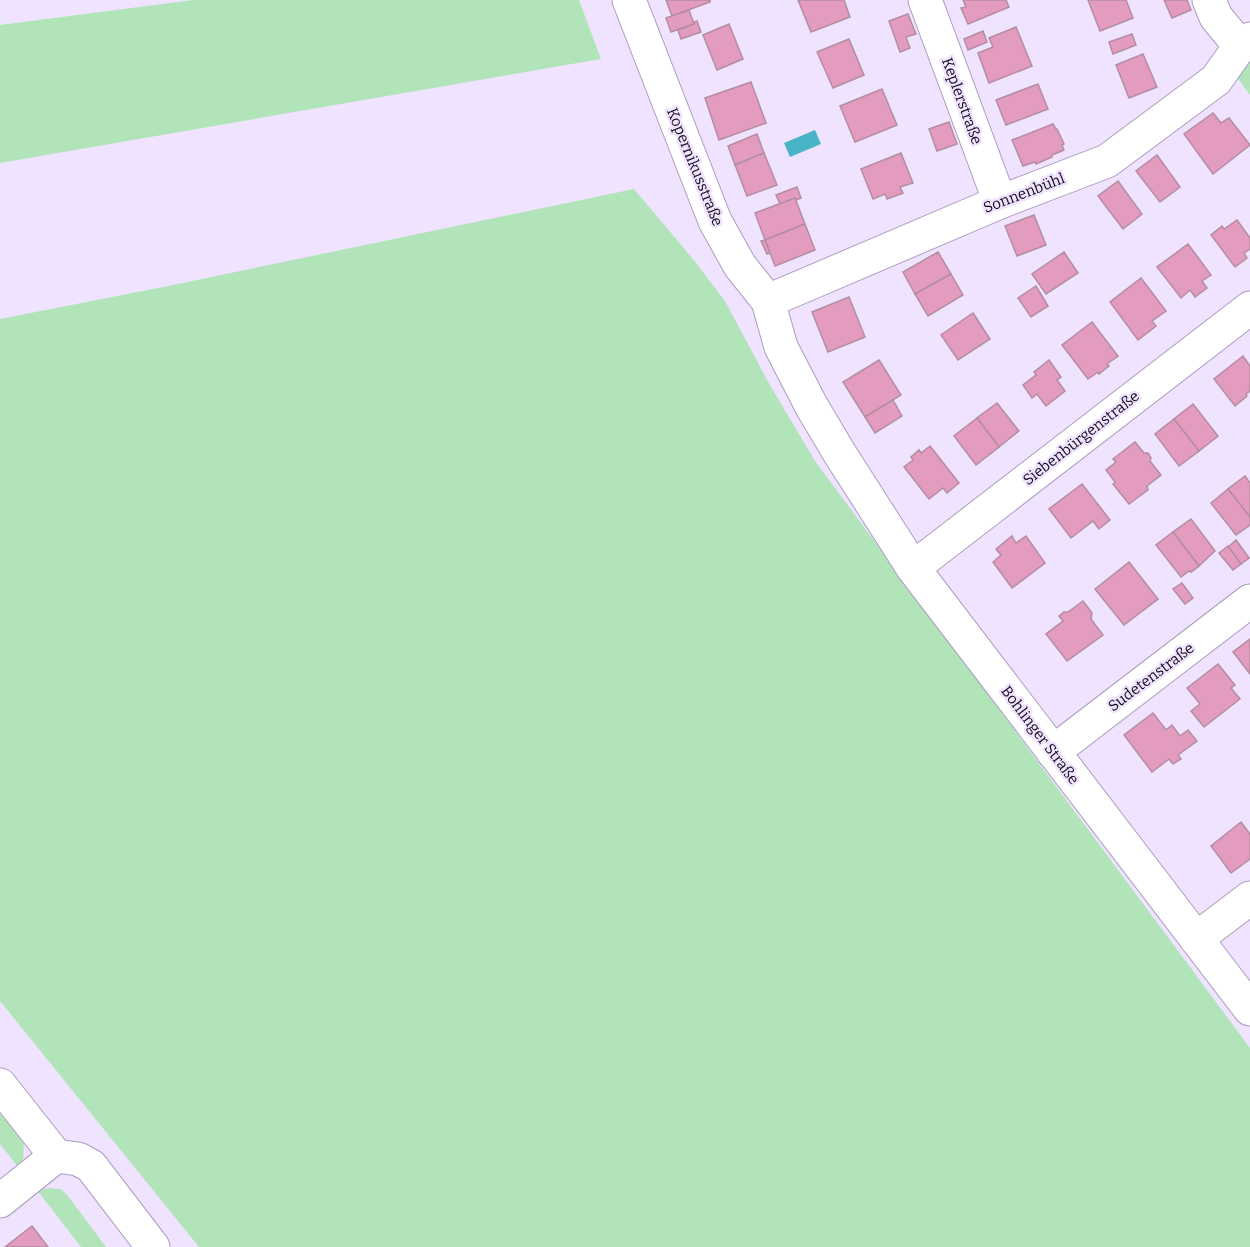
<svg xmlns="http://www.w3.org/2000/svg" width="1250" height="1247" font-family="Bitter,serif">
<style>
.green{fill:#b1e5b9}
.water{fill:#48b4c5}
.building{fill:#e49bc0;stroke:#b28ea0;stroke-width:1.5}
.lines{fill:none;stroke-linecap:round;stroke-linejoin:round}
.minor-casing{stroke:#ac9dbe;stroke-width:35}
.minor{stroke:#fff;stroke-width:33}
.labels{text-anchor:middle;stroke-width:5;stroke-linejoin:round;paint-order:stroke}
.street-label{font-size:15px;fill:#120d18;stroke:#f0e3ff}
</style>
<rect width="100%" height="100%" fill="#f0e3ff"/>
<g class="green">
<polygon points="193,0 579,0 601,59 0,163 0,25"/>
<polygon points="1250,55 1250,95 1236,76"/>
<polygon points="634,189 693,259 725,301 767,380 815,461 1250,1048 1250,1247 199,1247 0,1001 0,319 168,286"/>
<polygon points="0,1110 24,1141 23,1163 19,1168 0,1144"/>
<polygon points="49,1188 61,1189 68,1196 106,1247 81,1247 37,1190"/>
</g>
<polygon class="water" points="815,130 821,144 790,157 784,143"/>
<g class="building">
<polygon points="666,0 710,0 710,2 672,16"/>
<polygon points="798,0 844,0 850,17 811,32"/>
<polygon points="963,0 1006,0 1009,7 968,24 961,8 966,7"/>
<polygon points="1088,0 1126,0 1133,18 1100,31"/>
<polygon points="1164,0 1187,0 1191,10 1172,18"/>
<polygon points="689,10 694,24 671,32 666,18"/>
<polygon points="908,14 916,34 906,37 910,48 900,52 889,21"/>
<polygon points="697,21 701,32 681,39 678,30 694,24 694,22"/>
<polygon points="729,24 743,59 717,70 703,35"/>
<polygon points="1016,27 1032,66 989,83 978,53 993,47 989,38"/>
<polygon points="983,31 987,42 968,50 964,39"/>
<polygon points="1132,34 1136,45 1113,54 1109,42"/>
<polygon points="849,39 864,75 833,88 817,52"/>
<polygon points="1143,54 1157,87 1129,98 1116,65"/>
<polygon points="751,82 766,123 719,140 705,98"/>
<polygon points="1038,84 1048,109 1006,125 996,100"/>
<polygon points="882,89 897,125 855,142 840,106"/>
<polygon points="1213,113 1221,123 1229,118 1250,145 1213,174 1184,134"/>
<polygon points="949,122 957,144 937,151 929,129"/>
<polygon points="1053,124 1056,129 1057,129 1064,144 1062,145 1064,150 1052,155 1052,157 1036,164 1035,162 1023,166 1012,140"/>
<polygon points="757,134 764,153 735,165 728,146"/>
<polygon points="764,153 777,185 747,196 735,165"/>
<polygon points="901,153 913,183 900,187 903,193 887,199 885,194 873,199 861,169"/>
<polygon points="1157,155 1180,187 1160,202 1136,171"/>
<polygon points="1118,181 1142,214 1123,229 1098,196"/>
<polygon points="797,187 801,198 796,200 795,198 780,204 776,195"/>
<polygon points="795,198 805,224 765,240 755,213"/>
<polygon points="1034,215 1046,245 1017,256 1005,226"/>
<polygon points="1237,220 1250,238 1250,249 1244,253 1247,258 1235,267 1211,235 1222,226 1224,229"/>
<polygon points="805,224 815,250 775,266 765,240"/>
<polygon points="765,240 770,253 767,254 761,241"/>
<polygon points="1188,244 1211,275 1202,281 1207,288 1195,297 1190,290 1181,298 1157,267"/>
<polygon points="938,252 951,274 915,294 903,272"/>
<polygon points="1064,252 1078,273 1046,294 1032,274"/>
<polygon points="951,274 963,295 928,316 915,294"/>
<polygon points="1141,278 1166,311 1152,321 1156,326 1138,340 1110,302"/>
<polygon points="1036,286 1048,306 1031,317 1018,298"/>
<polygon points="849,297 865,337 828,352 812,312"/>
<polygon points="973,313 990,339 958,360 941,335"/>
<polygon points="1092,322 1118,356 1107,364 1109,366 1099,374 1098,372 1088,379 1062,345"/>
<polygon points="1243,356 1250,366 1250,391 1246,394 1247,396 1235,406 1214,379"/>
<polygon points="879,360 901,395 865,417 843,382"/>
<polygon points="1049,360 1061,377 1057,380 1065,391 1046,406 1037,394 1032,398 1023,385 1036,375 1034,372"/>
<polygon points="893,400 902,416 875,433 865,417"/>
<polygon points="997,403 1019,431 999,447 977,418"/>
<polygon points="1193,404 1218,436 1199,451 1174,419"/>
<polygon points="977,418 999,447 976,465 954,436"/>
<polygon points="1174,419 1199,451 1179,466 1155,434"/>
<polygon points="1135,442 1144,453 1148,453 1151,458 1150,461 1161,475 1147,486 1148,490 1129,504 1113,484 1115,482 1106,470 1116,462 1113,459"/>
<polygon points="930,446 959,483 947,493 943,488 929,499 904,467 913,460 911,457 919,450 921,453"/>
<polygon points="1245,476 1250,483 1250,517 1228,489"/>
<polygon points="1082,484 1110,520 1099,529 1093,521 1071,538 1049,509"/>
<polygon points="1228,489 1250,517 1250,525 1236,535 1211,503"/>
<polygon points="1191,519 1215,551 1199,566 1173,532"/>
<polygon points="1173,532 1199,566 1191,572 1189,571 1181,577 1156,545"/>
<polygon points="1012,536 1016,543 1026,536 1045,563 1012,588 993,562 1001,555 996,549"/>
<polygon points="1236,540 1249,558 1241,564 1228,547"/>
<polygon points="1228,546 1241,564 1233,570 1219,553"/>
<polygon points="1129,562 1158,599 1124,625 1095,589"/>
<polygon points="1182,583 1193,598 1185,604 1173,589"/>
<polygon points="1083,601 1092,613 1091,619 1103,635 1067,661 1046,634 1063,621 1059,616 1064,612 1068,612"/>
<polygon points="1250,639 1250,674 1233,652"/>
<polygon points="1218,664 1235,685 1231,688 1240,699 1204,727 1191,711 1200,704 1187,688"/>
<polygon points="1153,713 1166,730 1172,725 1180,736 1188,730 1197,741 1178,755 1181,759 1173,764 1169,759 1152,772 1124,735"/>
<polygon points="1241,822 1250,834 1250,859 1231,873 1211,846"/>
<polygon points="32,1226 48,1247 5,1247"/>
</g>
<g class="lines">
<defs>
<g id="minor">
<polyline points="629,0 715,221 740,266 768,301 781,347 812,407 840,454 913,568 1250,1009"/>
<polyline points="925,0 1000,202"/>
<polyline points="1209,0 1216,17 1240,46"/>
<polyline points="768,301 1000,202 1107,161 1216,80 1240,46 1250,39"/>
<polyline points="913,568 1250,308"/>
<polyline points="1053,752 1250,601"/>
<polyline points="1196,939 1250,898"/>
<polyline points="0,1085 56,1156 78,1159 91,1166 153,1247"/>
<polyline points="0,1201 56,1156"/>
</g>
</defs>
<use href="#minor" class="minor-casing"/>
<use href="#minor" class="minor"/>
</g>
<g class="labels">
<g class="street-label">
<text transform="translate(962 101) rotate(70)" y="5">Keplerstraße</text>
<text transform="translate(695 167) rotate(68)" y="5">Kopernikusstraße</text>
<text transform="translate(1024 193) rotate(-21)" y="5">Sonnenbühl</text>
<text transform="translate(1081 438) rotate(-38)" y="5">Siebenbürgenstraße</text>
<text transform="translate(1151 677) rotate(-37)" y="5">Sudetenstraße</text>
<text transform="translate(1040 735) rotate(53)" y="5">Bohlinger Straße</text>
</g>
</g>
</svg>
